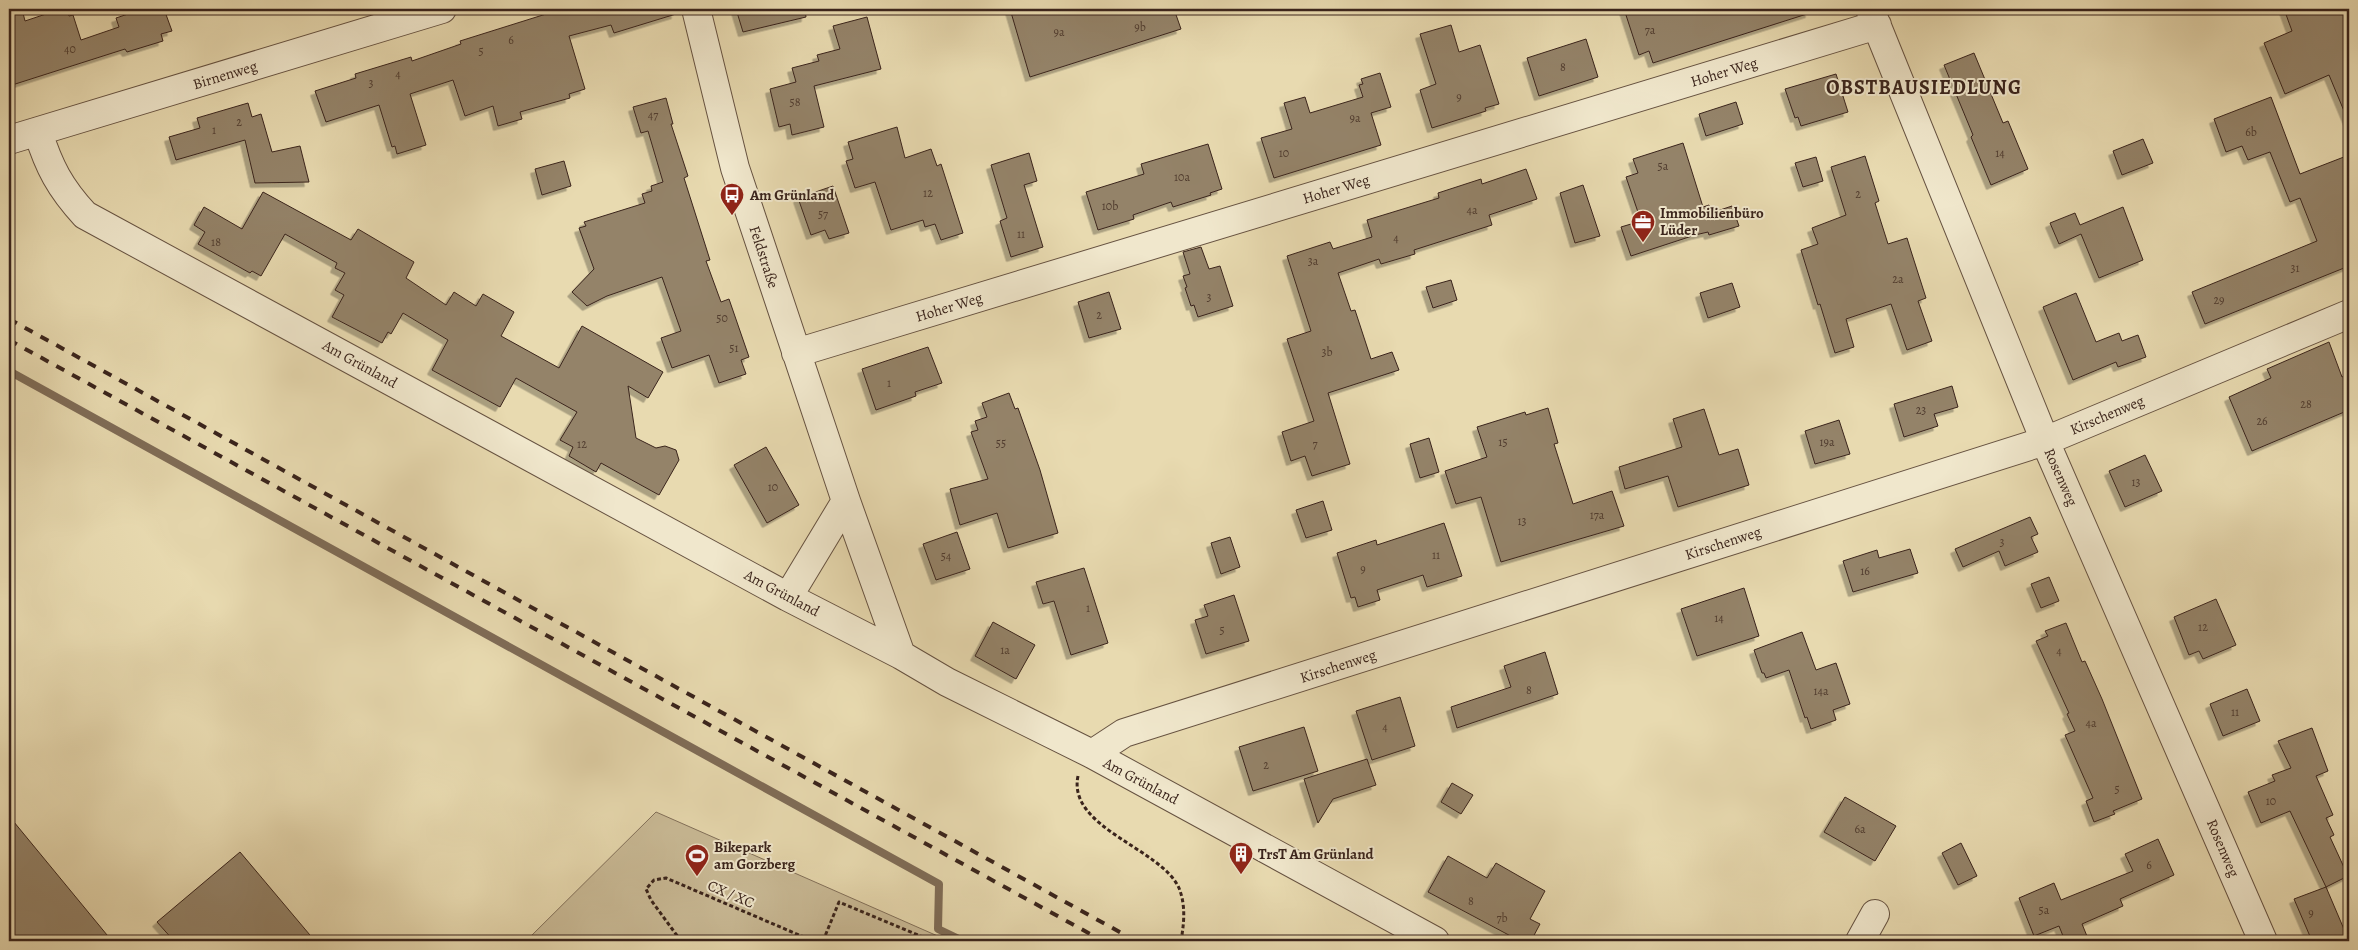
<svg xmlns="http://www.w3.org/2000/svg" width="2358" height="950" viewBox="0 0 2358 950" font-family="Alegreya,serif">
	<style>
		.green { fill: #cabb97; stroke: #82705a }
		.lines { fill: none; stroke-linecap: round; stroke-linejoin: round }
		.stream { stroke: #7f6c57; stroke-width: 8 }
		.building { fill: #948369; stroke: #3a241c; filter: url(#shadow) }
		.minor-casing { stroke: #665241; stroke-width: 30 }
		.path { stroke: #3a241c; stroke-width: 3; stroke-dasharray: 4 2.5; stroke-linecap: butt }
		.minor { stroke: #f0e7cc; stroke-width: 28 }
		.rail { stroke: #3a241c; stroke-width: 4; stroke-dasharray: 9 9; stroke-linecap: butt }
		.labels { text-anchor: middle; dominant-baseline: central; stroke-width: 4; stroke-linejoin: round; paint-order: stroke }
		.number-label { font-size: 12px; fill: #503c2f }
		.street-label { font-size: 15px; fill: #3a241c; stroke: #f0e7cc }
		.poi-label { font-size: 15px; font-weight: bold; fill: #3a241c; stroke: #f0e7cc; text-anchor: start }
		.district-label { font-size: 20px; font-weight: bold; letter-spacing: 1px; fill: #3a241c; stroke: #f0e7cc }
	</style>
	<defs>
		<filter id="shadow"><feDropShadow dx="-4.5" dy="4.5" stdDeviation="0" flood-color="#0004"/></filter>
	</defs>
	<rect width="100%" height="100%" fill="#e8dab0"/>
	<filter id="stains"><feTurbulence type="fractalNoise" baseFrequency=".004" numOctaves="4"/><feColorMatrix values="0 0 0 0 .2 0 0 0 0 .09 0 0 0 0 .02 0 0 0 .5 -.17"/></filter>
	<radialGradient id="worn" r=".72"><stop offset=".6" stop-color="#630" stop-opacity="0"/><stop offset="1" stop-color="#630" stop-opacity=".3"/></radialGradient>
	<path class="green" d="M656 812 949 941H526Z"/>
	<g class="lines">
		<path class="stream" d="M9 371 939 884 938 929 963 941"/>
	</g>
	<path class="building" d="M9 9H22L25 21 61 9 63 12 67 11 69 16 73 15 81 40 119 27 116 18 143 9H164L172 31 161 34 163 41 127 52 125 49 9 86Z
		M562 9H675L676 14 614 33 611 25 569 36 585 89 569 94 570 98 520 112 522 119 498 126 493 106 465 116 453 80 410 94 426 145 397 154 395 146 392 147 379 105 326 122 315 91 356 78 355 74 411 57 412 61 461 44 460 41Z
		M736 9H805L806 17 743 32Z
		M1010 9H1174L1181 29 1030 77Z
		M1624 9H1809L1810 13 1653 63 1649 51 1639 55Z
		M2284 9H2349V123L2329 75 2285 94 2264 43 2292 31Z
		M867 17 881 69 814 86 824 127 792 135 790 124 779 127 770 89 796 82 792 68 819 61 817 55 840 49 833 26Z
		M1451 25 1459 52 1480 45 1499 104 1485 108 1486 111 1432 128 1420 90 1436 84 1420 34Z
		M1586 39 1598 77 1539 96 1527 58Z
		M1974 53 2003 123 2008 121 2028 169 1991 185 1971 137 1973 135 1944 65Z
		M1380 73 1391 107 1371 113 1381 145 1274 178 1261 138 1292 129 1284 103 1305 97 1310 113 1363 97 1359 85 1363 84 1361 79Z
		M1836 74 1848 112 1801 126 1798 117 1795 118 1785 89Z
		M2271 97 2300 174 2349 155V266L2205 324 2192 292 2317 241 2300 198 2290 202 2270 152 2248 160 2242 146 2226 152 2214 119Z
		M666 98 673 124H671L688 176 684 178 710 260 706 261 721 302 729 299 749 357 741 360 746 374 719 383 709 355 672 368 661 338 681 331 662 277 607 296 587 306 572 292 594 269 579 228 586 226 584 222 645 203 642 194 652 191 651 186 663 182 648 131 641 133 633 107Z
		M1736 102 1743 124 1706 136 1699 114Z
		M248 103 252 117 261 114 272 152 300 146 309 182 255 183 245 140 176 160 169 137 200 128 197 118Z
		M897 127 905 158 931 149 937 166 941 164 963 233 941 240 935 224 925 227 923 220 891 230 875 182 855 188 846 161 853 159 848 142Z
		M2143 139 2153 163 2122 175 2113 151Z
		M1683 143 1703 207 1709 205 1711 213 1732 206 1739 226 1709 235 1708 232 1695 235 1631 256 1621 227 1641 221 1626 177 1638 173 1633 159Z
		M1208 144 1222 189 1210 193 1211 195 1173 207 1171 202 1133 215 1134 219 1098 230 1086 192 1144 174 1141 164Z
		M1029 153 1037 181 1024 185 1043 247 1011 257 1000 221 1007 218 991 165Z
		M1865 156 1879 201 1875 203 1888 244 1907 238 1911 251 1926 298 1918 301 1932 341 1907 350 1891 304 1846 319 1854 347 1835 353 1820 304 1818 305 1801 250 1818 244 1812 228 1846 215 1831 167Z
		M1816 157 1823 181 1803 187 1795 163Z
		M564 161 571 186 542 195 535 169Z
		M1526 169 1537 199 1489 215 1492 225 1414 250 1415 254 1381 264 1379 259 1338 273 1351 311 1355 310 1371 359 1392 352 1399 370 1328 393 1350 464 1312 476 1305 456 1291 461 1282 432 1314 421 1287 339 1311 331 1287 256 1330 242 1333 249 1372 237 1367 220 1439 198 1438 193 1481 179 1482 184Z
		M1583 185 1600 236 1575 243 1560 193Z
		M833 186 849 233 829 239 825 230 811 235 798 198Z
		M263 192 351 240 358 229 414 262 406 278 446 305 454 292 476 306 483 294 514 312 501 336 559 368 582 326 663 372 648 398 628 386 636 438 656 448 665 446 676 450 679 460 659 495 601 463 596 472 569 456 573 447 560 440 577 412 516 378 500 407 432 370 448 340 403 313 391 334 388 332 382 343 332 317 344 295 335 290 345 273 335 268 337 263 285 234 261 276 252 271 250 273 198 244 205 232 194 225 204 207 242 229Z
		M2123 207 2143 260 2099 278 2081 234 2059 244 2050 223 2075 213 2080 225Z
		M1201 247 1209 269 1220 266 1233 306 1198 317 1194 305 1191 306 1185 288 1187 287 1183 276 1190 274 1183 252Z
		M1451 280 1457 300 1433 308 1426 287Z
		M1732 283 1740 307 1708 318 1700 293Z
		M1109 292 1121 329 1089 338 1078 302Z
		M2076 293 2096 342 2119 333 2122 341 2138 335 2146 357 2118 367 2116 362 2073 380 2043 307Z
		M2329 342 2342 377 2349 374V410L2252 451 2229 397 2271 378 2267 369Z
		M928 347 942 383 915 392 916 396 876 410 862 369Z
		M1952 386 1958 407 1934 414 1938 426 1904 437 1894 404Z
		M1009 393 1015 409 1018 408 1040 470 1058 533 1008 548 997 513 960 525 950 489 988 479 971 432 978 430 975 421 987 417 982 403Z
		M1548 408 1558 443 1554 444 1573 504 1612 491 1624 526 1501 562 1481 497 1456 504 1445 471 1487 457 1477 427 1525 412 1526 415Z
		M1704 409 1719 455 1738 449 1749 485 1678 507 1668 476 1625 489 1619 467 1682 447 1673 419Z
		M1839 420 1850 454 1815 464 1805 431Z
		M1429 438 1439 472 1420 478 1410 444Z
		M766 447 799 505 767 523 734 465Z
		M2145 455 2162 491 2125 507 2109 471Z
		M1323 501 1332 530 1306 538 1296 510Z
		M2030 517 2038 534 2031 537 2038 552 2005 566 1999 551 1963 567 1955 549Z
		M1444 523 1462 576 1427 587 1423 575 1377 590 1380 600 1358 607 1355 597 1351 598 1337 553 1376 540 1377 545Z
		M957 532 970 569 936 580 923 544Z
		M1230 537 1240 567 1221 574 1211 543Z
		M1910 549 1918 573 1853 592 1843 561 1877 550 1879 558Z
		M1084 568 1108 643 1071 655 1054 601 1043 604 1036 582Z
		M2049 577 2059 601 2041 608 2031 584Z
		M1744 588 1759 636 1697 656 1681 609Z
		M1234 595 1249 641 1206 654 1195 620 1208 616 1204 605Z
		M2216 599 2236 645 2203 659 2199 651 2189 655 2174 617Z
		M993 622 1035 645 1016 679 975 656Z
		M2066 623 2082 662 2085 661 2102 699 2142 799 2113 811 2115 814 2094 822 2086 801 2093 798 2065 735 2075 731 2067 714 2069 713 2036 641 2048 636 2045 631Z
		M1802 632 1816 670 1836 663 1850 704 1833 710 1836 720 1811 729 1807 717 1805 718 1789 670 1766 678 1764 673H1762L1754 650Z
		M1545 652 1558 694 1457 728 1451 707 1511 687 1504 666Z
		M2247 689 2260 721 2223 736 2210 704Z
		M1400 697 1415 746 1372 760 1356 711Z
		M1304 727 1318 771 1253 791 1239 747Z
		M2312 728 2328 771 2316 776 2333 815 2326 818 2334 835 2330 837 2348 876 2326 887 2290 811 2261 823 2248 792 2275 781 2272 775 2291 768 2278 741Z
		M1367 759 1376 785 1333 799 1318 823 1304 779Z
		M1452 783 1473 795 1461 814 1441 802Z
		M1845 797 1896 826 1875 861 1824 832Z
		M9 816 112 941H9Z
		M2158 839 2174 875 2120 899 2123 906 2082 924 2089 941H2065L2059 926 2034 936 2019 898 2054 883 2061 900 2133 871 2125 854Z
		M1961 843 1977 876 1958 885 1942 853Z
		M240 852 315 941H174L157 922Z
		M1448 856 1487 878 1496 863 1545 891 1530 919 1540 924 1531 941H1520L1428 892Z
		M2326 887 2349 941H2312L2294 899Z"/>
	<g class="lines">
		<defs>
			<path id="minor" d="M696 9 735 168 846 501 901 655
				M1870 9 2045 441 2263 941
				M38 132C49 167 60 188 85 215L788 597 901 655 947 682 1092 754 1435 941
				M9 140 442 9
				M796 353 1877 25
				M788 597 846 501
				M1092 754 1124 733 2045 441 2349 314
				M1860 941 1875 914"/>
		</defs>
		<use href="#minor" class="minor-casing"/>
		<path class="path" d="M280 9 283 12
			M1078 776C1067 828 1161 848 1179 888 1186 906 1184 923 1181 941
			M681 941 651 900 646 889 654 880 666 878 813 941
			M823 941 839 902 932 941"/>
		<use href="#minor" class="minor"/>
		<path class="rail" d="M9 319 1136 941
			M9 340 1103 941"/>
	</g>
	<defs>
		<symbol id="bus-pin" viewBox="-11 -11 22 30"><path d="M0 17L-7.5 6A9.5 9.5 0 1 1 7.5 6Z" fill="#8f2418" stroke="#f0e7cc"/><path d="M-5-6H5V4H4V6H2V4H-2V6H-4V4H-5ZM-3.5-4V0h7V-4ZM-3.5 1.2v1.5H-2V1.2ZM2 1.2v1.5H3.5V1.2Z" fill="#fff"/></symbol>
		<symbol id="office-pin" viewBox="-11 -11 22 30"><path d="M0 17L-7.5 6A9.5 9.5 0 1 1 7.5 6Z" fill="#8f2418" stroke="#f0e7cc"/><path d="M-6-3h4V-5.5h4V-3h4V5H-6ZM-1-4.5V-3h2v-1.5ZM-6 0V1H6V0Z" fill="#fff"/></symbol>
		<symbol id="building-pin" viewBox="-11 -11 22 30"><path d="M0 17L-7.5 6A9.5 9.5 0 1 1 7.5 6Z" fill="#8f2418" stroke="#f0e7cc"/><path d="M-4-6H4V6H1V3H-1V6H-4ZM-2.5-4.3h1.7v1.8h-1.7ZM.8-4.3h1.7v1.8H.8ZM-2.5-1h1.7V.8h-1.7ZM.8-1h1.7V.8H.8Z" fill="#fff"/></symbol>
		<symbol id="stadium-pin" viewBox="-11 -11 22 30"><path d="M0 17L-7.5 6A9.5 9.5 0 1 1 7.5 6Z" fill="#8f2418" stroke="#f0e7cc"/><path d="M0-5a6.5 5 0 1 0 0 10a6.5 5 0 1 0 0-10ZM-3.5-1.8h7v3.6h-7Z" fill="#fff"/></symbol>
	</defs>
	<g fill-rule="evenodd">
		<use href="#bus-pin" x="718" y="181" width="28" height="38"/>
		<use href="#office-pin" x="1629" y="208" width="28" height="38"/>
		<use href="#building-pin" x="1227" y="840" width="28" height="38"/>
		<use href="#stadium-pin" x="683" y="842" width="28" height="38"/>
	</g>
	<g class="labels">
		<g class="number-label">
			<text x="1140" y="27">9b</text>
			<text x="1650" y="30">7a</text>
			<text x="1059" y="32">9a</text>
			<text x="511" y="40">6</text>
			<text x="70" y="49">40</text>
			<text x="481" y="51">5</text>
			<text x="1563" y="67">8</text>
			<text x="398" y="74">4</text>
			<text x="371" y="83">3</text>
			<text x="1459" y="97">9</text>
			<text x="795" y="102">58</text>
			<text x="653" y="115">47</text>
			<text x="1355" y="118">9a</text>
			<text x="239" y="122">2</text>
			<text x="214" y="130">1</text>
			<text x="2251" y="132">6b</text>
			<text x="1284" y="153">10</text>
			<text x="2000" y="153">14</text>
			<text x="1663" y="166">5a</text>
			<text x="1182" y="177">10a</text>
			<text x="928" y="193">12</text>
			<text x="1858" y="194">2</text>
			<text x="1110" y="206">10b</text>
			<text x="1472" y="210">4a</text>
			<text x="823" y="214">57</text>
			<text x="1021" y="234">11</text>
			<text x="1396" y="238">4</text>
			<text x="216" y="242">18</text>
			<text x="1313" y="261">3a</text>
			<text x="2295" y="268">31</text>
			<text x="1898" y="279">2a</text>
			<text x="1209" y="297">3</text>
			<text x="2219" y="300">29</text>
			<text x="1099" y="315">2</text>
			<text x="722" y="318">50</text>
			<text x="734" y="348">51</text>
			<text x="1327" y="352">3b</text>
			<text x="889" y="383">1</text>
			<text x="2306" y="404">28</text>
			<text x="1921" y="410">23</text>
			<text x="2262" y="421">26</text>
			<text x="1503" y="442">15</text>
			<text x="1827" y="442">19a</text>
			<text x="1001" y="443">55</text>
			<text x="582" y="444">12</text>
			<text x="1315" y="444">7</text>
			<text x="2136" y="482">13</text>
			<text x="773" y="487">10</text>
			<text x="1597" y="515">17a</text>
			<text x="1522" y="521">13</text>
			<text x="2002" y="542">3</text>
			<text x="1436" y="555">11</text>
			<text x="946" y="556">54</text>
			<text x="1363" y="569">9</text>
			<text x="1865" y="571">16</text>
			<text x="1088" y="608">1</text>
			<text x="1719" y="618">14</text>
			<text x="2203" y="627">12</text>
			<text x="1222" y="630">5</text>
			<text x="1005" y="650">1a</text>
			<text x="2059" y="651">4</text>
			<text x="1529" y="690">8</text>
			<text x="1821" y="691">14a</text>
			<text x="2235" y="712">11</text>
			<text x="2091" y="723">4a</text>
			<text x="1385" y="727">4</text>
			<text x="1266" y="765">2</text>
			<text x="2117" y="789">5</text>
			<text x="2271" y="801">10</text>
			<text x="1860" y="829">6a</text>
			<text x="2149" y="865">6</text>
			<text x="1471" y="901">8</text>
			<text x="2044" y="910">5a</text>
			<text x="2311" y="913">9</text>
			<text x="1502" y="918">7b</text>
		</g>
		<g class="street-label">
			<text transform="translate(1724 72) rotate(-17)">Hoher Weg</text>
			<text transform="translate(225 75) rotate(-17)">Birnenweg</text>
			<text transform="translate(1336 189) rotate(-17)">Hoher Weg</text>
			<text transform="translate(764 257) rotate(72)">Feldstraße</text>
			<text transform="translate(949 307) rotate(-17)">Hoher Weg</text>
			<text transform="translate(360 364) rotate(29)">Am Grünland</text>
			<text transform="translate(2107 415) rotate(-23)">Kirschenweg</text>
			<text transform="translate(2061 477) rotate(66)">Rosenweg</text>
			<text transform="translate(1723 543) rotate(-18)">Kirschenweg</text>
			<text transform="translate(782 593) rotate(28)">Am Grünland</text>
			<text transform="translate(1338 666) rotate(-18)">Kirschenweg</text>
			<text transform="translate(1141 781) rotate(28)">Am Grünland</text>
			<text transform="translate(2223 848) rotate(67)">Rosenweg</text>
			<text transform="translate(731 894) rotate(23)">CX / XC</text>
		</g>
		<g class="poi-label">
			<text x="750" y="195">Am Grünland</text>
			<text x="1660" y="213">Immobilienbüro<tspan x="1660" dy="17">Lüder</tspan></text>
			<text x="714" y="847">Bikepark<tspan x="714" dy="17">am Gorzberg</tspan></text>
			<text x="1258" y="854">TrsT Am Grünland</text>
		</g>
		<g class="district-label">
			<text x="1924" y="87">OBSTBAUSIEDLUNG</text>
		</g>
	</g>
	<rect width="2358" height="950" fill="none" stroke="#e8dab0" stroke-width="30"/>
	<rect x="10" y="10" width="2338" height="930" fill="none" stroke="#3a241c" stroke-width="2.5"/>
	<rect x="15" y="15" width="2328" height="920" fill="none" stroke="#3a241c"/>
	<rect width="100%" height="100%" filter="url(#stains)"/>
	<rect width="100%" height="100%" fill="url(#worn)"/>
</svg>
